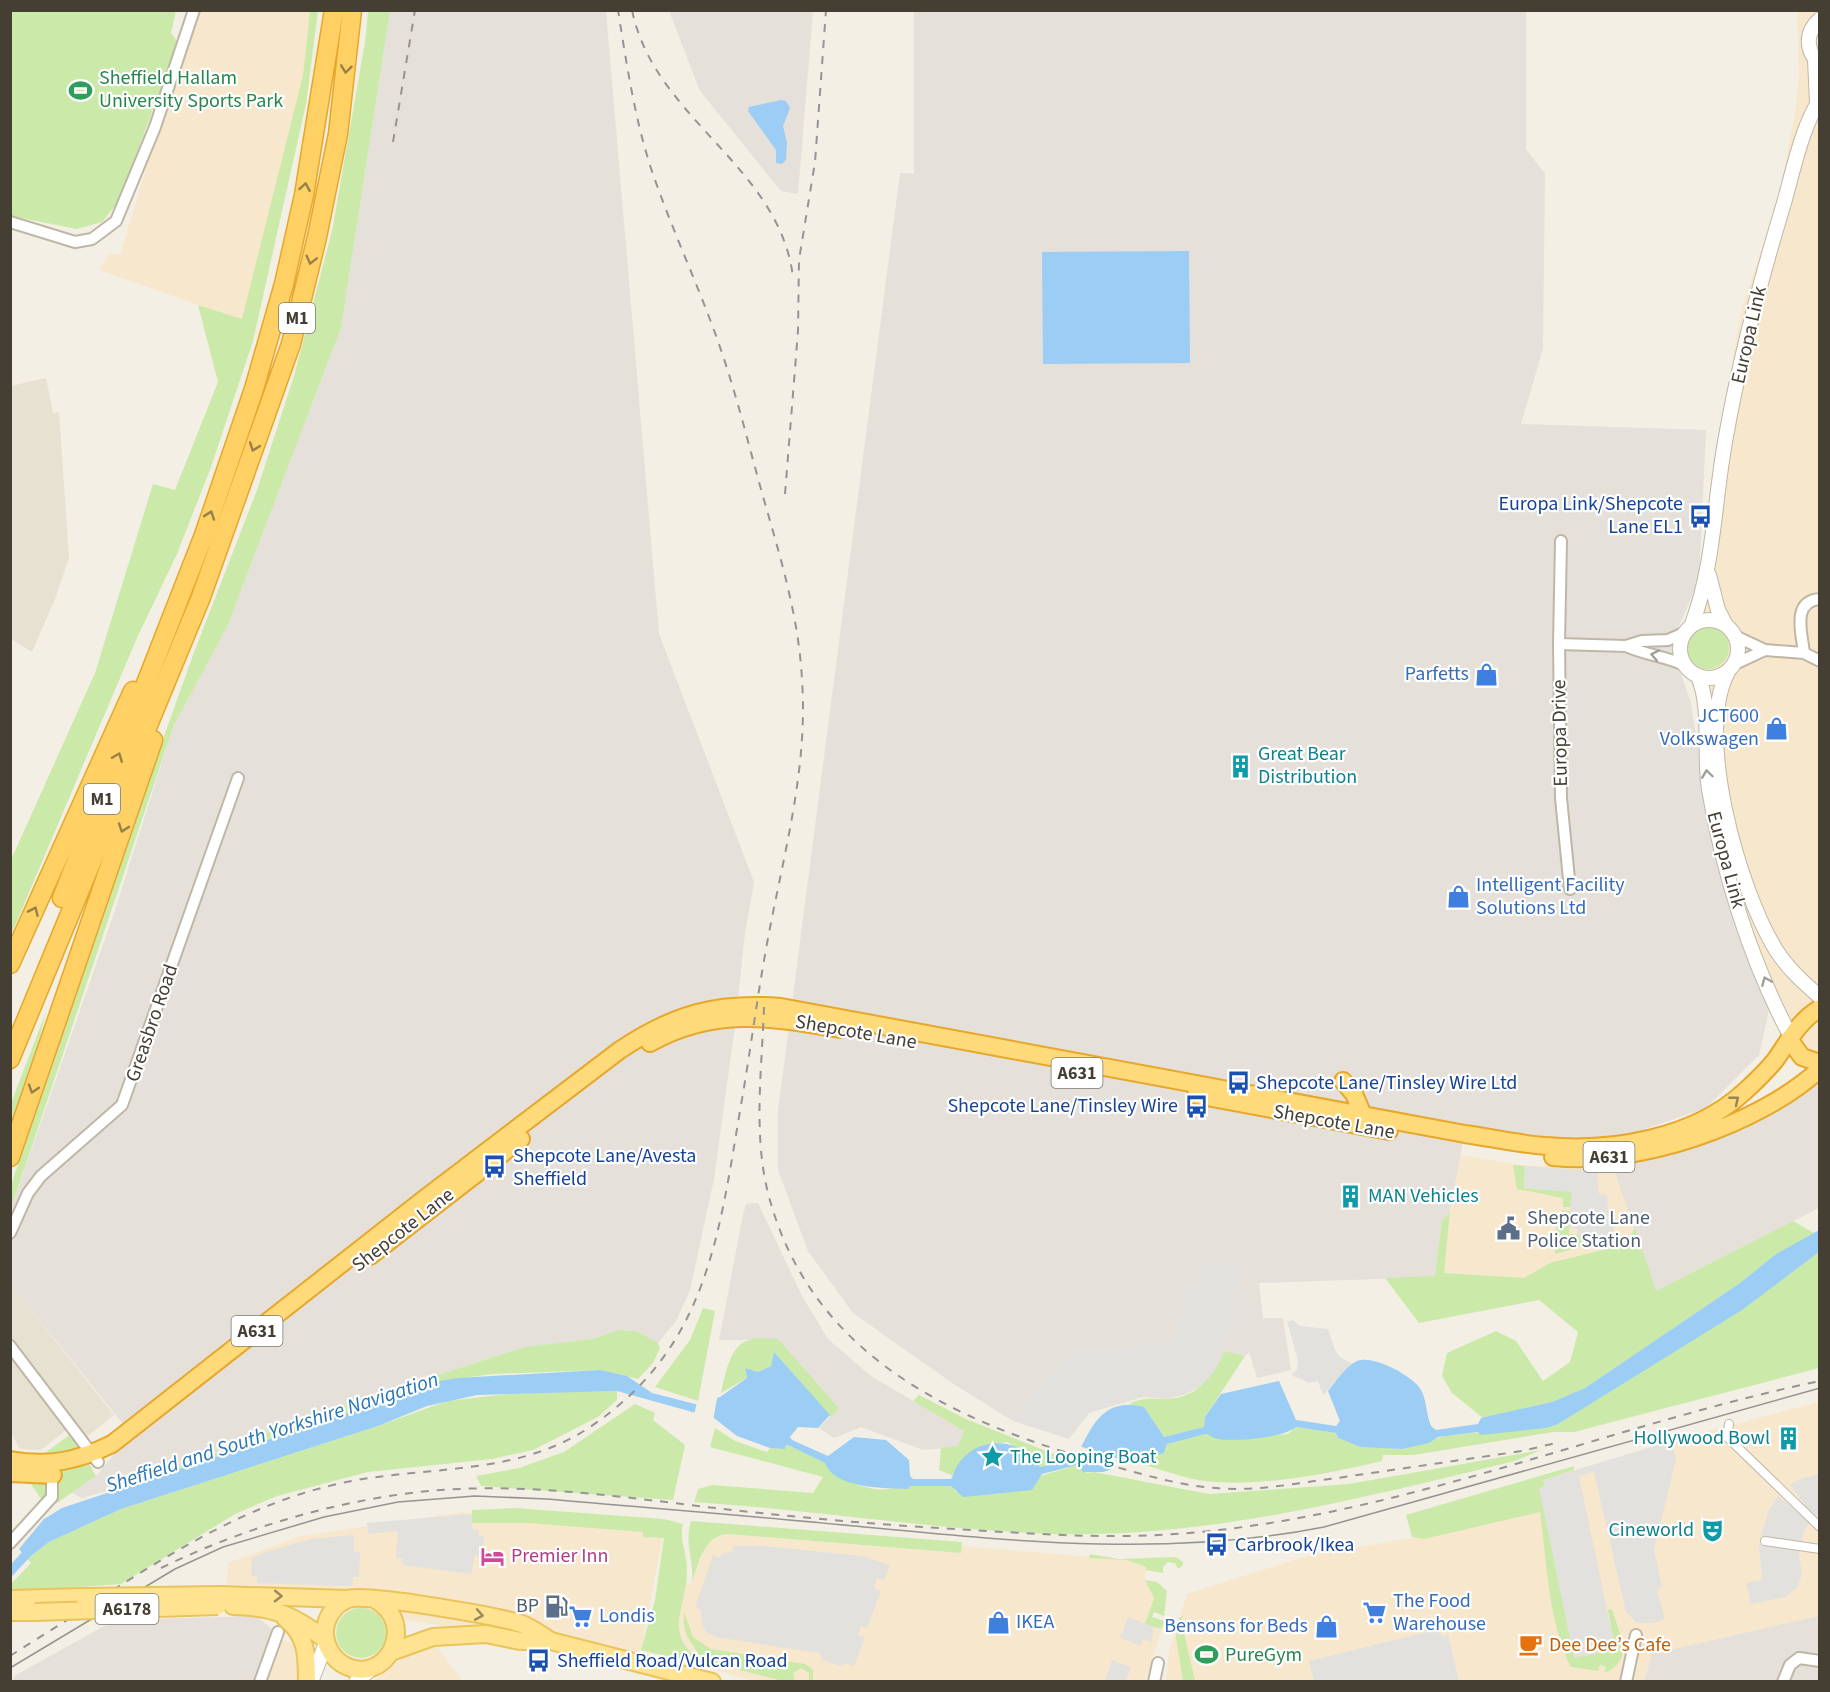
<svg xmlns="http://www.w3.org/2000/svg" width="1830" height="1692" viewBox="0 0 1830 1692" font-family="'Source Sans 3',sans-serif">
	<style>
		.residential { fill: #e7e1d1 }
		.commercial { fill: #f7e7cd }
		.industrial { fill: #e5e0d9 }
		.green { fill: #cbeaaa }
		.parking { fill: #e3e1dd }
		.water { fill: #9ccdf4 }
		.pier { fill: #f3efe4 }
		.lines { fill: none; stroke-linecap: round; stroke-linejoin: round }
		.canal { stroke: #9ccdf4; stroke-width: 9 }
		.pedestrian-casing { stroke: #bfb7a6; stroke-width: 10 }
		.minor-casing { stroke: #bfb7a6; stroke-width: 14 }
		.tertiary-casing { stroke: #bfb7a6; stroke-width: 16 }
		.primary-casing { stroke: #eac45b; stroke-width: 20 }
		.trunk-casing { stroke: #e6a72b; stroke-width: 20 }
		.motorway-casing { stroke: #e6a72b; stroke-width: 21 }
		.pedestrian { stroke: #fff; stroke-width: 8 }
		.minor { stroke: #fff; stroke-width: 10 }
		.tertiary { stroke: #fff; stroke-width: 14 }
		.primary { stroke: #ffe391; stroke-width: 16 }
		.trunk { stroke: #ffda7a; stroke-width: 16 }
		.motorway { stroke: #ffd063; stroke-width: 18 }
		.tram { stroke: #949494; stroke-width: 1.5 }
		.rail { stroke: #949494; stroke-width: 2; stroke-dasharray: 8 8; stroke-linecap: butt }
		.primary-bridge-casing { stroke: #eac45b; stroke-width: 20; stroke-linecap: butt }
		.primary-bridge { stroke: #ffe391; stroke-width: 16 }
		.oneway { stroke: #998049 }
		.oneway2 { stroke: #a29f99 }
		.oneway3 { stroke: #998553 }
		.oneway4 { stroke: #99895d }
		.labels { text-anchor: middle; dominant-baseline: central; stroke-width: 4.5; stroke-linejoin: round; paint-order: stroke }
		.shield { fill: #fff; stroke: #7d7970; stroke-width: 1.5 }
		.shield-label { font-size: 18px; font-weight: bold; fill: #453f33 }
		.leisure-label { font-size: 20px; fill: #27864d; stroke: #fff; text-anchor: start }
		.street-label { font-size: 20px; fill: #453f33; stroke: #fff }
		.transit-label { font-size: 20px; fill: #164399; stroke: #fff; text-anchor: start }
		.shop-label { font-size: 20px; fill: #366cbe; stroke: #fff; text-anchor: start }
		.culture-label { font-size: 20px; fill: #0d838f; stroke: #fff; text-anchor: start }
		.service-label { font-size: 20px; fill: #4e5e75; stroke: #fff; text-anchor: start }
		.hotel-label { font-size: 20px; fill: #b23c85; stroke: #fff; text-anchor: start }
		.food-label { font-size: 20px; fill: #c56008; stroke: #fff; text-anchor: start }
		.water-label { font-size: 21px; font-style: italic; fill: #2776b7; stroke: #fff }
	</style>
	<rect width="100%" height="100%" fill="#f3efe4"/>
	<path class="residential" d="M46 378 53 413 59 412 69 558 55 599 32 652 11 639V386Z
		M11 1285 114 1415 85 1438 74 1424 41 1450 20 1449 11 1433Z"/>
	<path class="commercial" d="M194 11H310L303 75 242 320 99 270 110 253 120 255Z
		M1797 11H1819V1067L1805 1064 1731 888 1697 694 1678 658 1676 646 1692 613 1704 565 1712 479 1742 307 1777 204 1795 114 1799 75Z
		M1460 1155 1528 1166 1612 1165 1656 1291 1435 1277 1451 1211Z
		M1819 1402V1616L1652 1654 1644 1681 1166 1682 1169 1652 1187 1594 1310 1555 1417 1537 1424 1539 1532 1483 1686 1437Z
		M464 1512 665 1526 640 1654 314 1607 227 1587 228 1563 301 1536Z
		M727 1534 961 1553 962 1546 1127 1560 1146 1567 1145 1582 1151 1587 1154 1598 1145 1624 1162 1629 1145 1681H753L696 1664 695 1657 688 1650 680 1631 679 1615 686 1583 691 1584 706 1546 718 1537Z
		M279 1639 296 1645 294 1651 300 1675 298 1681 265 1682Z
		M437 1647 463 1681H374L405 1656Z"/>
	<path class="industrial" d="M390 11H606L659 634 754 882 745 933 735 1026 714 1179 690 1290 676 1321 658 1343 637 1331 619 1330 592 1339 524 1347 297 1421 145 1480 82 1498 72 1493 96 1476 131 1434 11 1285V1208L113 916 174 725 227 627 341 328Z
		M669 11H813L798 194 781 191 700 91Z
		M914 11H1526V149L1545 174 1543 348 1521 424 1706 430 1699 580 1671 644 1691 703 1714 854 1769 1010 1759 1055 1706 1108 1634 1133 1567 1140 1466 1125 1450 1211 1442 1221 1435 1277 1259 1283 1263 1318H1283L1291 1370 1257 1378 1249 1352 1245 1356 1225 1351 1214 1375 1203 1385 1186 1394 1168 1399 1143 1397 1089 1413 1069 1439 1013 1421 952 1383 853 1313 808 1251 778 1170V1111L900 173 914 174Z
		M1819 1077V1208L1656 1291 1612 1165 1670 1154 1709 1142 1766 1115Z
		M758 1203 802 1296 828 1339 871 1376 964 1431 958 1447 923 1450 861 1427 834 1438 819 1428 839 1408 778 1340H719L743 1215 746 1204Z
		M256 1616 280 1636 265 1681 11 1682 16 1675 115 1620Z
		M1819 1616V1681L1644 1682 1652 1654Z"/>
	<path class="green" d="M10 11H176L171 33 178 42 119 201 102 222 77 229 11 216Z
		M310 11H318L306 104 253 341 211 467 177 554 137 638 11 935V860L95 673 153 484 175 490 218 382 198 305 242 319 303 75Z
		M368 11H390L341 328 227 627 174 725 11 1208V1186L76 982 193 655 257 490 294 376 332 231 365 42Z
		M1687 648a21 21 0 1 1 42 0a21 21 0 1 1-42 0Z
		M46 1012 31 1073 11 1130V1103Z
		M1513 1165 1525 1166 1524 1188 1572 1191 1571 1207H1563V1198L1517 1189Z
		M1562 1210 1571 1211 1569 1234 1612 1238 1555 1254V1233Z
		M1450 1211 1444 1273 1524 1278 1550 1263 1619 1246 1626 1242 1635 1228 1656 1291 1793 1221 1814 1233 1776 1254 1740 1283 1585 1388 1552 1402 1483 1418 1452 1393 1442 1376 1447 1353 1496 1331 1516 1341 1543 1381 1570 1362 1578 1332 1539 1300 1419 1323 1385 1278 1435 1276 1442 1221Z
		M1819 1252V1368L1574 1432H1553L1414 1455H1383L1382 1461C1326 1474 1255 1489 1198 1480 1175 1476 1154 1466 1131 1462L1164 1453 1167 1444 1206 1434 1230 1439 1288 1434 1296 1427 1336 1433 1338 1438 1361 1446 1402 1449 1445 1436 1558 1424 1743 1306Z
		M703 1308 715 1311 698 1401 655 1387 690 1340Z
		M619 1330 637 1331 658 1343 660 1348 653 1363 638 1379 600 1370 493 1374 433 1382 396 1397 145 1480 297 1421 524 1347 592 1339Z
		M778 1339 839 1408 831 1417 774 1352 771 1366 758 1372 745 1368 747 1378 721 1393C725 1377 729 1345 749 1340 757 1337 769 1339 778 1339Z
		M1225 1351 1245 1356 1205 1417 1204 1427 1164 1437 1144 1408 1129 1404C1143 1397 1150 1399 1165 1399 1197 1399 1213 1376 1225 1351Z
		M617 1391V1400L598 1417 533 1450 492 1459 368 1472 277 1496 235 1514 121 1584 11 1592 12 1583 31 1563 27 1559 49 1542 121 1509 378 1426 447 1401 517 1393Z
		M919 1395 966 1419 1069 1460 1040 1467 1008 1442C975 1446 972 1450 954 1476L939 1470 941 1448 958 1446 964 1431 913 1401Z
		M635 1404 655 1413 653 1420 685 1445 673 1500 481 1486 476 1476 519 1468 564 1452Z
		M715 1428 735 1441 767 1452 770 1448 784 1449 785 1446 788 1445 826 1463C830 1477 861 1487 875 1489 886 1491 897 1487 908 1486 922 1484 937 1486 952 1486L956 1492 1040 1476 1077 1465 1087 1473 1094 1472 1209 1494 1349 1484 1541 1450 1515 1461C1365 1497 1211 1538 1056 1534 934 1530 815 1510 694 1502L698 1489 712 1485 813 1493 823 1477 710 1447Z
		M72 1433 96 1476 57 1503 41 1499 29 1481 41 1456Z
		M1574 1466V1470L1544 1480 1574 1657 1608 1651 1607 1645 1614 1643 1608 1610 1612 1609C1619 1634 1636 1660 1604 1673L1606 1667 1600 1665 1598 1671 1571 1667C1548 1621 1547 1562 1540 1512L1424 1539 1412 1537 1406 1515Z
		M515 1508 664 1519 683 1524C679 1540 687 1553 687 1570 688 1603 664 1628 695 1657L696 1664 641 1650 655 1600 664 1538 643 1537V1532L528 1523H472V1510Z
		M691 1521 962 1542 961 1553 727 1534C703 1537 699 1563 692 1582 694 1558 684 1545 691 1521Z
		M1090 1554 1118 1559 1176 1557 1183 1562V1565L1178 1569 1175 1563 1168 1562 1163 1567V1573L1146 1570V1567L1127 1560 1089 1558Z
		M1145 1580 1157 1582 1167 1591 1164 1616 1154 1612 1152 1617 1164 1621 1162 1629 1145 1624 1154 1598Z
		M336 1633a25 25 0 1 1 50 0a25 25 0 1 1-50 0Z
		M684 1612 693 1637 711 1649 805 1664 813 1670V1680L809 1681V1673L801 1668 793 1673 795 1681 787 1682 716 1664H701C699 1644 681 1642 684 1612Z
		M1183 1616 1181 1620 1195 1681H1183L1176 1637 1179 1618Z"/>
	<path class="parking" d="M1525 1166 1597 1171 1599 1194 1607 1195 1608 1210H1613L1612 1217H1615L1612 1238 1577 1235V1229L1569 1228 1572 1192 1524 1188Z
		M1201 1261 1242 1265 1221 1354 1212 1374 1200 1385 1180 1395 1145 1393 1090 1412 1068 1438 1014 1419 1052 1371 1080 1352 1131 1349 1138 1345 1142 1340 1175 1343 1185 1285 1195 1288Z
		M1293 1320 1300 1326 1328 1329 1335 1350 1340 1357 1353 1364 1323 1395 1318 1381 1309 1383 1291 1375 1297 1370 1298 1361 1287 1321Z
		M1671 1441 1676 1459 1654 1550 1662 1587 1657 1590 1665 1619 1654 1623H1637L1626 1612 1594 1472 1579 1476 1614 1643 1608 1645 1609 1651 1574 1658 1539 1488 1545 1486 1543 1480Z
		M1819 1474V1513L1806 1527 1802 1537 1799 1555 1802 1574 1797 1588 1785 1597 1751 1604 1746 1583 1762 1580 1759 1546V1543L1765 1544 1766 1539 1760 1538 1769 1510 1778 1496 1798 1512 1805 1505 1790 1485 1799 1479Z
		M472 1514V1529L479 1531 478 1535 484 1537 482 1557 475 1555 471 1574 402 1565 403 1559 396 1558 398 1531 368 1534 367 1523Z
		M354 1535V1552H360L359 1577H353L352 1586 257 1583V1577L251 1576 252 1558 263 1553 310 1539Z
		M734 1546H764L862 1556 890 1565 884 1580 877 1578 874 1588 881 1591 867 1628 861 1626 858 1635 865 1638 854 1666 846 1663 840 1666 823 1660 819 1653 715 1637 706 1632 702 1626 701 1610 695 1607 713 1555 719 1558 723 1553 732 1552Z
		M1128 1617 1154 1627 1151 1642 1143 1639 1141 1646 1120 1638Z
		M1439 1629 1442 1637 1448 1635 1459 1681H1308L1314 1680 1309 1661Z
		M1112 1660 1131 1667 1126 1681H1105Z"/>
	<path class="water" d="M781 100 786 101 790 108 783 126 787 143 786 160 782 164 776 163V150L748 111 749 107Z
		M1189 251 1190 363 1043 364 1042 252Z
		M1819 1230V1252L1742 1310 1558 1424 1546 1428 1481 1435 1478 1432 1438 1437 1429 1443 1402 1449 1361 1447 1338 1438 1336 1433 1296 1427C1286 1437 1235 1442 1219 1439 1214 1439 1210 1435 1206 1434L1167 1444 1164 1453 1103 1472H1083L1077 1465 1042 1474 1032 1490 963 1497 951 1486H910L908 1489C886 1488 834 1489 825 1463L788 1445 785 1446V1449L770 1448 737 1436 714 1418 617 1391 477 1395 427 1406 378 1426 121 1509 49 1542 27 1559 19 1549 44 1519 62 1508 396 1397 433 1382 458 1378 600 1370 627 1376 652 1393 699 1405 720 1397 747 1378 745 1368 758 1372 771 1366 774 1352 830 1415 818 1428 798 1427 790 1437 792 1440 828 1456 854 1437 886 1440 909 1460 910 1476 913 1479H951C954 1475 954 1470 957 1466 976 1434 1022 1437 1040 1467L1075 1459C1092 1427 1101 1397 1144 1407L1164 1437 1204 1427 1205 1417 1221 1394 1279 1381 1296 1420 1336 1426 1340 1421 1328 1391C1336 1382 1346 1366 1357 1361 1372 1354 1414 1376 1421 1390 1427 1401 1426 1414 1431 1426L1436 1430 1478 1424 1481 1418 1552 1402 1585 1388 1740 1283 1776 1254Z"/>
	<path class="pier" d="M718 1393 713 1421 694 1415 697 1402Z
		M1079 1446 1135 1464 1115 1471 1072 1456Z"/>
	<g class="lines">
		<path class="canal" d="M10 1572 31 1549"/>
		<defs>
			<path id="pedestrian" d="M1729 1424 1727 1437 1820 1527
				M1765 1541 1820 1549"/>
			<path id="minor" d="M10 222 75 242 92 239 116 221 155 127 194 10
				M1735 636 1765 650 1804 653 1820 661
				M1559 644 1561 541
				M1626 646C1645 655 1665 656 1684 665
				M1804 653C1802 634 1791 601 1820 599
				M1735 664 1765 650
				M1570 889 1561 798 1559 644 1626 646 1642 641 1668 640 1684 633
				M10 1233 28 1193 41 1176 122 1105 238 778
				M10 1346 98 1462
				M10 1543 52 1497V1470
				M260 1682 278 1632
				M1154 1682 1158 1663
				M1626 1682 1636 1635
				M1783 1682 1790 1665 1799 1658 1820 1661"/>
			<path id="tertiary" d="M1820 19C1805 32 1805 51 1820 64
				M1815 59 1817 103
				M1709 575 1718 610 1726 625
				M1680 649a29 29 0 1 1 58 0a29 29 0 1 1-58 0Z
				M1692 624C1714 566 1714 503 1725 442 1739 361 1760 282 1784 203 1792 175 1803 123 1820 100
				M1728 672C1694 735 1740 892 1776 950 1788 969 1804 983 1820 997
				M1698 676C1712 709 1703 753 1709 789 1722 870 1751 962 1790 1035
				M311 1682 326 1643
				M356 1682 373 1667"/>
			<path id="primary" d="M219 1595 348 1599
				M10 1599 84 1597
				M376 1600C419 1625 385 1687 344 1665 333 1659 326 1647 325 1635 324 1620 333 1605 348 1599 366 1593 495 1616 519 1623 530 1626 541 1635 551 1641
				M233 1606C274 1607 293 1615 325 1639
				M10 1612H35
				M285 1618C307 1635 307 1656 307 1682
				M391 1652 433 1637 486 1634 520 1641H551L712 1682"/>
			<path id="trunk" d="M1789 1039 1802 1057 1820 1063
				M650 1043C714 1007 771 1017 840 1029
				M1343 1081 1354 1094 1363 1115
				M1196 1095 1389 1131
				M1553 1157C1638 1166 1757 1126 1820 1069
				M370 1256 521 1139
				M10 1460C49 1467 77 1461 112 1444L424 1199 620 1050C674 1014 716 1002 781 1007L1465 1134C1492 1138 1519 1144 1546 1146 1612 1152 1694 1138 1744 1092 1755 1082 1767 1071 1776 1059 1790 1039 1799 1021 1820 1008
				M10 1473 53 1475"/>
			<path id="motorway" d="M62 898 204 535 254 389 284 284 304 195 334 10
				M10 964 133 691
				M10 1059 201 597 291 344 317 237 338 134 352 10
				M10 1157 153 740"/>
		</defs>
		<use href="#pedestrian" class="pedestrian-casing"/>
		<use href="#minor" class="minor-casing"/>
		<use href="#tertiary" class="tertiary-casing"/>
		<use href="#primary" class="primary-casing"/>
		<use href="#trunk" class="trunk-casing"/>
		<use href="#motorway" class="motorway-casing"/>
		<use href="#pedestrian" class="pedestrian"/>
		<use href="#minor" class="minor"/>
		<use href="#tertiary" class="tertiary"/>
		<use href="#primary" class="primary"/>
		<use href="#trunk" class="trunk"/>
		<use href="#motorway" class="motorway"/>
		<path class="tram" d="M10 1668 175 1569 223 1547 324 1517 398 1502 475 1496 547 1499C649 1508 752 1516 854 1526 1011 1541 1168 1558 1324 1527L1820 1388"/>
		<path class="rail" d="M632 10C654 119 779 165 793 277
			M393 142 415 10
			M785 494 798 331 799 260 815 162 826 10
			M764 1007C762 1068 753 1133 768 1193 809 1353 950 1420 1095 1461 1142 1474 1187 1489 1236 1489 1270 1489 1304 1482 1337 1478 1399 1469 1461 1460 1522 1451L1560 1442
			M161 1568C243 1528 337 1500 429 1491 536 1481 645 1501 751 1512 824 1520 898 1526 971 1530 1039 1534 1107 1539 1175 1534 1396 1519 1604 1426 1820 1381
			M86 1607C165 1557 241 1507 333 1485 419 1464 513 1479 590 1427 708 1348 719 1234 741 1105 751 1048 758 990 769 933 785 849 808 766 802 680 799 619 781 559 764 500 751 454 740 408 725 362 705 300 677 242 655 180 636 127 627 67 618 10
			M10 1656 94 1603"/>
		<defs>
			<path id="primary-bridge" d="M84 1597 219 1595
				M35 1612 218 1606"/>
		</defs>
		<use href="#primary-bridge" class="primary-bridge-casing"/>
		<use href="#primary-bridge" class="primary-bridge"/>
	</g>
	<defs><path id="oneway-chevron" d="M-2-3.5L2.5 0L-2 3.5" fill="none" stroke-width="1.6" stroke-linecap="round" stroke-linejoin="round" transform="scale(1.5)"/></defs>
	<g class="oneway">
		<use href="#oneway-chevron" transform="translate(346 69) rotate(97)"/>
		<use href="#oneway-chevron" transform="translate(305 187) rotate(-80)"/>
		<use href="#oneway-chevron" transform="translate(311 260) rotate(104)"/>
		<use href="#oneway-chevron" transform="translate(254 447) rotate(110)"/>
		<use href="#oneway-chevron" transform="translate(210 515) rotate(-71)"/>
		<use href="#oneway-chevron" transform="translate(118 757) rotate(-68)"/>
		<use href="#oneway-chevron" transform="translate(123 828) rotate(109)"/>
		<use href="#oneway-chevron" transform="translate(34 911) rotate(-66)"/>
		<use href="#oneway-chevron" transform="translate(33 1089) rotate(108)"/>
	</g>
	<g class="oneway2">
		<use href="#oneway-chevron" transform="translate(1655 655) rotate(-169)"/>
		<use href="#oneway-chevron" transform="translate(1707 774) rotate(-98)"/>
		<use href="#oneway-chevron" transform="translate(1766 981) rotate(-113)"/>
	</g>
	<use class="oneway3" href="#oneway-chevron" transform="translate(1735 1100) rotate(-39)"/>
	<g class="oneway4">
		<use href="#oneway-chevron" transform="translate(278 1596) rotate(1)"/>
		<use href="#oneway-chevron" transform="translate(479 1615) rotate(10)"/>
	</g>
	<defs>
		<symbol id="stadium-bare" viewBox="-9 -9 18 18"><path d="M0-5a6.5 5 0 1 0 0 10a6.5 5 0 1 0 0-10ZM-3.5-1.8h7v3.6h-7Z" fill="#2e9e5b" stroke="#fff" stroke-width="2.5" paint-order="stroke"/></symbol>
		<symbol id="bus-bare" viewBox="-9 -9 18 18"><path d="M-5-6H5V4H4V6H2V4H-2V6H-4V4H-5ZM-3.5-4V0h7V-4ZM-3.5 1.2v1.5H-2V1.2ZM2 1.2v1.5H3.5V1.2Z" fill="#1a4fb4" stroke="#fff" stroke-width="2.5" paint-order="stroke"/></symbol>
		<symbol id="shop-bare" viewBox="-9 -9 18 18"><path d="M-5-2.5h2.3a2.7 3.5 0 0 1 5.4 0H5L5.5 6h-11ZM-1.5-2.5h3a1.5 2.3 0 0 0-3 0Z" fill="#3f7fe0" stroke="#fff" stroke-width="2.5" paint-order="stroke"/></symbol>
		<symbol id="building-bare" viewBox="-9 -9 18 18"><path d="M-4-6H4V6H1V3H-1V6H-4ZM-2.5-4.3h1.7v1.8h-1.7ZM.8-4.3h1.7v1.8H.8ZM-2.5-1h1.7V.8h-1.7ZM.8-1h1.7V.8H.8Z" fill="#0f9aa8" stroke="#fff" stroke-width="2.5" paint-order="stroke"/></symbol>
		<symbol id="civic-bare" viewBox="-9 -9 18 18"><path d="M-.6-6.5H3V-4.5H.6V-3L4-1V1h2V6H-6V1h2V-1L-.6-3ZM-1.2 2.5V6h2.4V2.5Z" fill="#5c6f8a" stroke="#fff" stroke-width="2.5" paint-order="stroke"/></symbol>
		<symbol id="sight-bare" viewBox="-9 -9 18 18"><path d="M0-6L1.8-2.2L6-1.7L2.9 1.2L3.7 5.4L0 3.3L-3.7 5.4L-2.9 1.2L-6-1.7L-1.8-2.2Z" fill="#0f9aa8" stroke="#fff" stroke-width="2.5" paint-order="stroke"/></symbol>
		<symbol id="theatre-bare" viewBox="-9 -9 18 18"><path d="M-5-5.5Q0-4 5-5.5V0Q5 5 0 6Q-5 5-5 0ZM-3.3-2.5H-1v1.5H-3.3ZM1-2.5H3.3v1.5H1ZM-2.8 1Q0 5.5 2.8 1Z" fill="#0f9aa8" stroke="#fff" stroke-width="2.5" paint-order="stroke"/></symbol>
		<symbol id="hotel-bare" viewBox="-9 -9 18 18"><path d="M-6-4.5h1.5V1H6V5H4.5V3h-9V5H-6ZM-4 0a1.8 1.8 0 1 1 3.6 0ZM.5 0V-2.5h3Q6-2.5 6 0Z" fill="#d1479c" stroke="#fff" stroke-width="2.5" paint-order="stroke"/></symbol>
		<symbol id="fuel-bare" viewBox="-9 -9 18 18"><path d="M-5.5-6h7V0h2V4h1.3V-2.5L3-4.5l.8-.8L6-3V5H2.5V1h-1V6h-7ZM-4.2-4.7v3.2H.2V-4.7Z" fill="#5c6f8a" stroke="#fff" stroke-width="2.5" paint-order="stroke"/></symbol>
		<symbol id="supermarket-bare" viewBox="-9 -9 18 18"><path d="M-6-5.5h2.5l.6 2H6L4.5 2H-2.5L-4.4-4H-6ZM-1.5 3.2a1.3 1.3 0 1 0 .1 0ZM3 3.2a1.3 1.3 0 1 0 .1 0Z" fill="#3f7fe0" stroke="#fff" stroke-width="2.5" paint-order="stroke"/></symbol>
		<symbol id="cafe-bare" viewBox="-9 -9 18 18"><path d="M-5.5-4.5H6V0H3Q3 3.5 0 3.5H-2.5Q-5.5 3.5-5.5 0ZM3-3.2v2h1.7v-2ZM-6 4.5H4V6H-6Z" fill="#e8710a" stroke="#fff" stroke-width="2.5" paint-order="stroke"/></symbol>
	</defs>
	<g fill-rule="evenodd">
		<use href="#stadium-bare" x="64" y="74" width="33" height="33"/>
		<use href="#bus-bare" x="1684" y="500" width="33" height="33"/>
		<use href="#shop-bare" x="1470" y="658" width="33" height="33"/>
		<use href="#shop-bare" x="1760" y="712" width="33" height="33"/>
		<use href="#building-bare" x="1224" y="750" width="33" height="33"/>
		<use href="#shop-bare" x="1442" y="880" width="33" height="33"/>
		<use href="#bus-bare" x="1222" y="1066" width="33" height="33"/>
		<use href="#bus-bare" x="1180" y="1090" width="33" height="33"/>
		<use href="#bus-bare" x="478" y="1150" width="33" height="33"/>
		<use href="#building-bare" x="1334" y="1180" width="33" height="33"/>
		<use href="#civic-bare" x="1492" y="1212" width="33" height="33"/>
		<use href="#building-bare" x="1772" y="1422" width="33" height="33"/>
		<use href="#sight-bare" x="976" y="1440" width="33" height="33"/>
		<use href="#theatre-bare" x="1696" y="1514" width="33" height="33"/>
		<use href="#bus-bare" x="1200" y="1528" width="33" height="33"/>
		<use href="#hotel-bare" x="476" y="1540" width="33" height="33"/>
		<use href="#fuel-bare" x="540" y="1590" width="33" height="33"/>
		<use href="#supermarket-bare" x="1358" y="1596" width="33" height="33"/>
		<use href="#supermarket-bare" x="564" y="1600" width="33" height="33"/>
		<use href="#shop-bare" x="982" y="1606" width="33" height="33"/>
		<use href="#shop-bare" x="1310" y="1610" width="33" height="33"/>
		<use href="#cafe-bare" x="1514" y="1628" width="33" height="33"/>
		<use href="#stadium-bare" x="1190" y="1638" width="33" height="33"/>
		<use href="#bus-bare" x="522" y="1644" width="33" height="33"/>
	</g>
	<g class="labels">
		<g class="shield">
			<rect x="279" y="303" width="36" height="30" rx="4.5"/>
			<rect x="84" y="784" width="36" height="30" rx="4.5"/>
			<rect x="1051.5" y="1058" width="51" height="30" rx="4.5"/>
			<rect x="1583.5" y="1142" width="51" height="30" rx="4.5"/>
			<rect x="231.5" y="1316" width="51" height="30" rx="4.5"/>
			<rect x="95.5" y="1594" width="63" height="30" rx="4.5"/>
		</g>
		<g class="shield-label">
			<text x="297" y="318">M1</text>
			<text x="102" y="799">M1</text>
			<text x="1077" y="1073">A631</text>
			<text x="1609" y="1157">A631</text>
			<text x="257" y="1331">A631</text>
			<text x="127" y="1609">A6178</text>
		</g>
		<g class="leisure-label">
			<text x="99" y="78">Sheffield Hallam<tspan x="99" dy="23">University Sports Park</tspan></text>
			<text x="1225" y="1655">PureGym</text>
		</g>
		<g class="street-label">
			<text transform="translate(1749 335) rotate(-77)">Europa Link</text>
			<text transform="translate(1560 733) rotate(-91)">Europa Drive</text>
			<text transform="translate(1726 860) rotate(75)">Europa Link</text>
			<text transform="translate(152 1023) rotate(-71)">Greasbro Road</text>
			<text transform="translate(856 1032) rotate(10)">Shepcote Lane</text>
			<text transform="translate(1334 1122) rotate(10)">Shepcote Lane</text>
			<text transform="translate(403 1230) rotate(-38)">Shepcote Lane</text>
		</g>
		<g class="transit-label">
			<text x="1683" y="504" text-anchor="end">Europa Link/Shepcote<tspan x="1683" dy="23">Lane EL1</tspan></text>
			<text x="1256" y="1083">Shepcote Lane/Tinsley Wire Ltd</text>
			<text x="1178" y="1106" text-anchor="end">Shepcote Lane/Tinsley Wire</text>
			<text x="513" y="1156">Shepcote Lane/Avesta<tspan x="513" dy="23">Sheffield</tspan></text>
			<text x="1235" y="1545">Carbrook/Ikea</text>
			<text x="557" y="1661">Sheffield Road/Vulcan Road</text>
		</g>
		<g class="shop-label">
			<text x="1469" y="674" text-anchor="end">Parfetts</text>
			<text x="1759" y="716" text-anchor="end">JCT600<tspan x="1759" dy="23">Volkswagen</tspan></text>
			<text x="1476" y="885">Intelligent Facility<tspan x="1476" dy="23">Solutions Ltd</tspan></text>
			<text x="1393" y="1601">The Food<tspan x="1393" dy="23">Warehouse</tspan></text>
			<text x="599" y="1616">Londis</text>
			<text x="1016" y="1622">IKEA</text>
			<text x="1308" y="1626" text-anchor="end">Bensons for Beds</text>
		</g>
		<g class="culture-label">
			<text x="1258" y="754">Great Bear<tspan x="1258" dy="23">Distribution</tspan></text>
			<text x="1368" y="1196">MAN Vehicles</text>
			<text x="1770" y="1438" text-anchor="end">Hollywood Bowl</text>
			<text x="1010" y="1457">The Looping Boat</text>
			<text x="1694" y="1530" text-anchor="end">Cineworld</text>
		</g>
		<g class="service-label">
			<text x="1527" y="1218">Shepcote Lane<tspan x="1527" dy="23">Police Station</tspan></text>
			<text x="539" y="1606" text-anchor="end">BP</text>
		</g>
		<g class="hotel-label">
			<text x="511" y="1556">Premier Inn</text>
		</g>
		<g class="food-label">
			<text x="1549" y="1645">Dee Dee’s Cafe</text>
		</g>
		<g class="water-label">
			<text transform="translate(272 1432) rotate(-18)">Sheffield and South Yorkshire Navigation</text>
		</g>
	</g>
	<rect width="1830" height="1692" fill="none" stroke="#453f33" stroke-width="24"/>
</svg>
